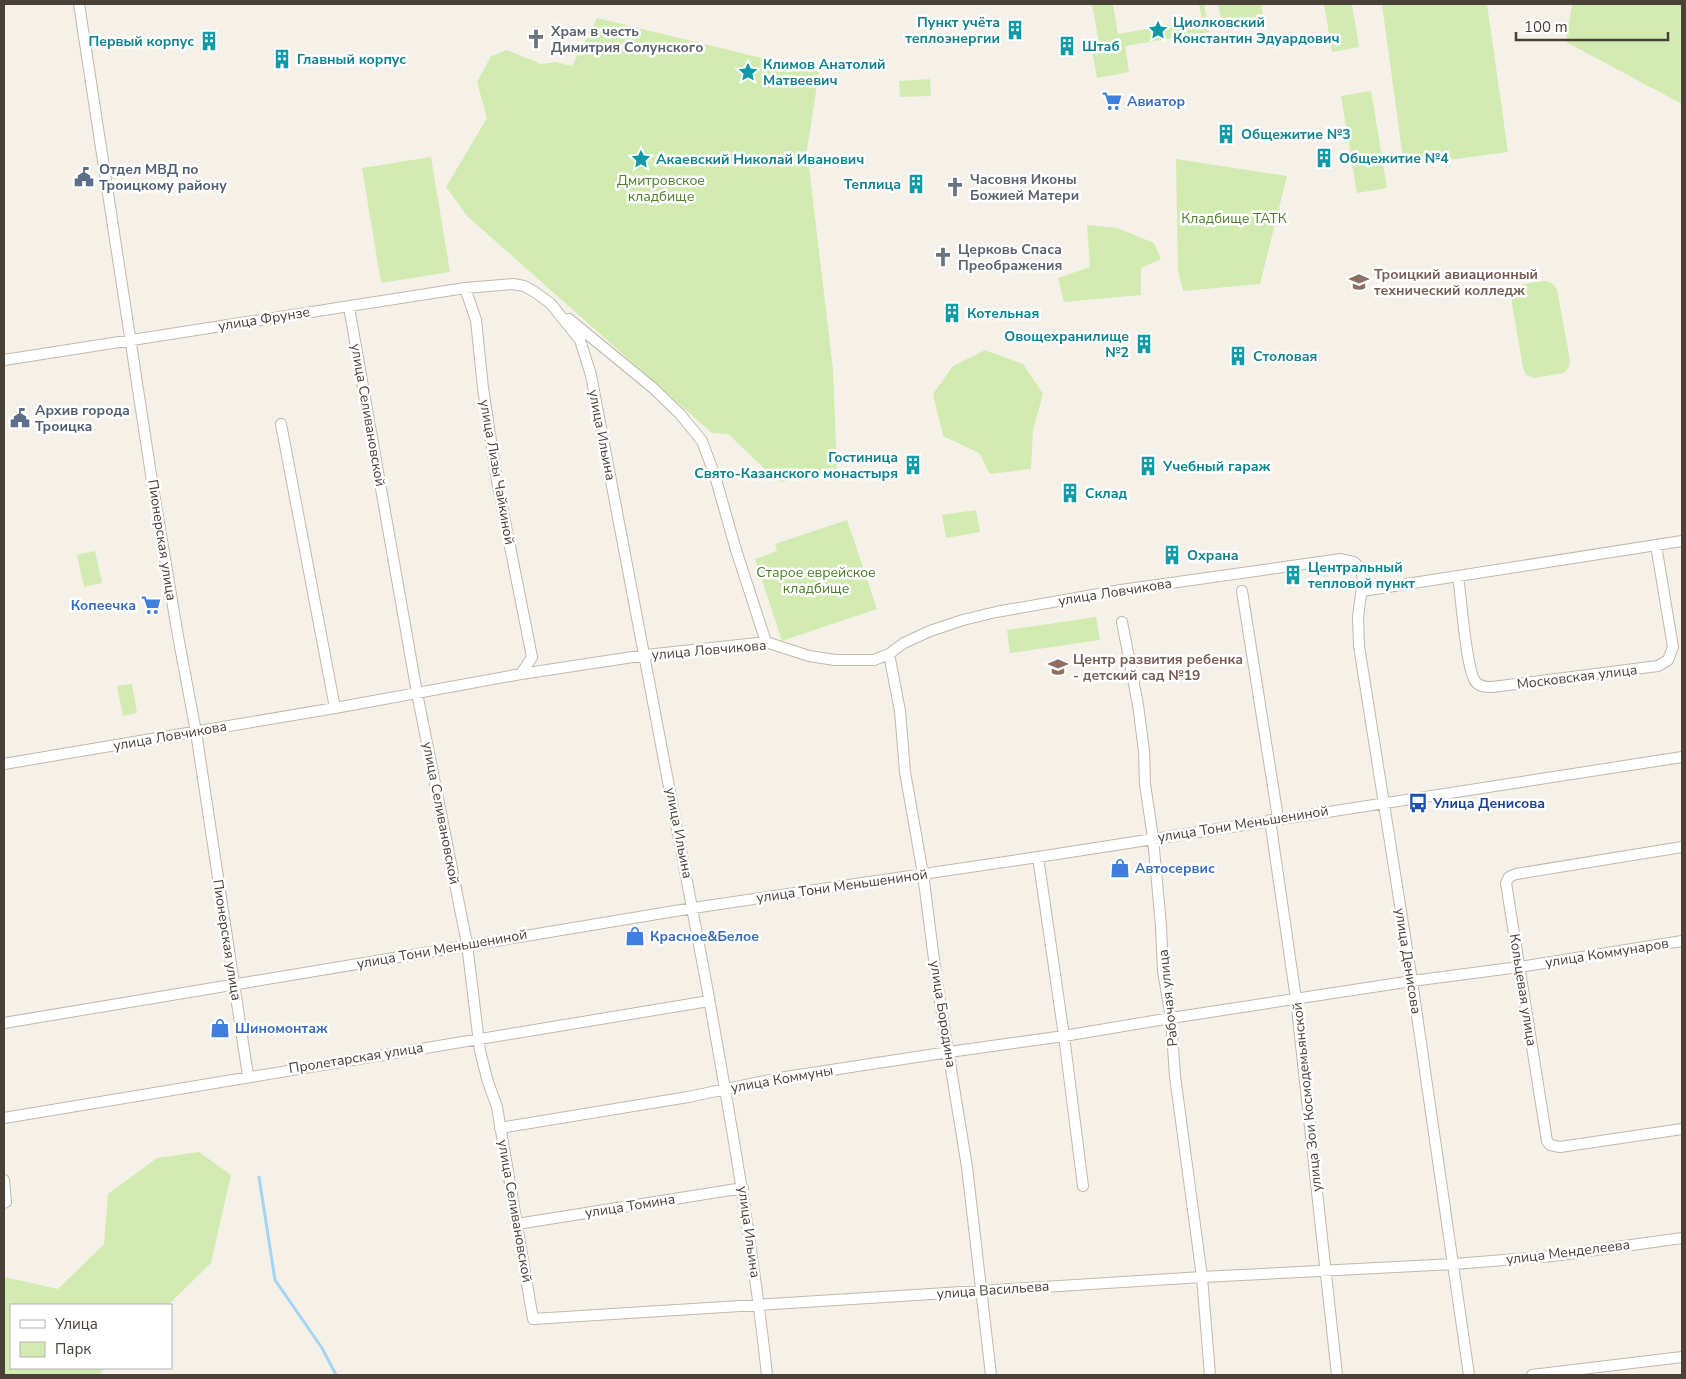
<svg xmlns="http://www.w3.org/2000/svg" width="1686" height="1379" viewBox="0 0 1686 1379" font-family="'Nunito Sans',sans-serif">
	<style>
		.green { fill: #d2ebb1 }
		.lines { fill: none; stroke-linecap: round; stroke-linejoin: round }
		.stream { stroke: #a4d5f4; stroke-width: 3 }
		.minor-casing { stroke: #c1b9ab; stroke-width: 12 }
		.minor { stroke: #fff; stroke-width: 10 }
		.labels { text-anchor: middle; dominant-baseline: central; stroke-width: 5; stroke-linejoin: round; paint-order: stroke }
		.culture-label { font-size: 14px; font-weight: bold; fill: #0d838f; stroke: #fff; text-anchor: start }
		.worship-label { font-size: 14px; font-weight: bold; fill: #5b616d; stroke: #fff; text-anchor: start }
		.shop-label { font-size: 14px; font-weight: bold; fill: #366cbe; stroke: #fff; text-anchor: start }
		.service-label { font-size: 14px; font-weight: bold; fill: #4e5e75; stroke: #fff; text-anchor: start }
		.park-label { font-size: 14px; fill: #4b7e27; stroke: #fff }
		.education-label { font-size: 14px; font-weight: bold; fill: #785e54; stroke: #fff; text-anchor: start }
		.street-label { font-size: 14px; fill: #494137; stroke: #fff }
		.transit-label { font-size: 14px; font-weight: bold; fill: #164399; stroke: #fff; text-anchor: start }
	</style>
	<rect width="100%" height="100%" fill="#f5f1e9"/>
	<path class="green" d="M1092 4H1113L1118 34 1202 19 1199 4H1204L1209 32 1125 46 1129 72 1097 78 1091 45 1099 43Z
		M1218 4H1261L1264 21 1223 29Z
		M1324 4H1352L1359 47 1332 52Z
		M1382 4H1487L1508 152 1404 166Z
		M1572 4H1682V104L1566 42Z
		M597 18 819 72 807 150 833 369 837 474 779 482 728 434 712 433 467 216 446 187 487 118 477 82 491 56 507 50 541 64 555 62 572 66Z
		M930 79 931 96 900 97 899 81Z
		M1371 91 1387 188 1357 193 1341 96Z
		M431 157 450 272 381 283 362 168Z
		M1176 159 1287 176 1260 284 1183 291 1178 270Z
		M1087 225 1117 228 1154 243 1161 259 1141 268V295L1064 302 1058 278 1090 267Z
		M1546 281 1553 284 1557 289 1570 360 1569 367 1564 373 1534 378 1526 375 1523 368 1511 297C1514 282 1533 283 1546 281Z
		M985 350 1023 364 1043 394 1033 430 1031 469 990 474 979 453 943 436 933 394 953 366Z
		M976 510 980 532 946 538 942 515Z
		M847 520 877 609 782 641 755 559 777 551 775 544Z
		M95 551 102 583 84 587 77 555Z
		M1096 617 1100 640 1010 653 1007 630Z
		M132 684 137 713 123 716 117 686Z
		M199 1152 231 1175 211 1263 168 1305H11V1368H105L98 1375H4V1277L58 1289 104 1244 108 1194 157 1158Z"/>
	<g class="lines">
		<path class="stream" d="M259 1177 275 1280 322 1348 336 1375"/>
		<defs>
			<path id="minor" d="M79 4 152 481 178 636 196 732 248 1076
				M465 288 476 320 483 388 497 481 532 657 521 674
				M349 307 417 693 467 944 480 1051 488 1082 497 1107 533 1319 1202 1277 1454 1264 1553 1256 1682 1238
				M569 319 653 388 680 414 702 441 715 476 736 550 766 642
				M4 360 465 288 513 284 524 286 535 292 551 304 580 340 591 375C629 579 670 782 707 987 730 1116 753 1245 767 1375
				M281 424 335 708
				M1458 576C1461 596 1466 668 1475 681 1479 687 1486 687 1492 687L1658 666 1668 660 1673 647 1656 545
				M1242 591 1278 818
				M1362 591 1682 541
				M1122 622 1138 705 1144 751 1145 784 1153 838 1161 926 1163 971 1171 1018 1175 1076 1202 1277 1210 1375
				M889 654 900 711 905 772 923 874 937 983 967 1167 991 1375
				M4 764 335 708 521 674 646 655 766 642 809 656 835 660H874L889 654 904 643 930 631 963 620 996 612 1121 590 1341 559 1354 562 1361 569 1363 579 1358 617 1359 646 1412 981 1469 1375
				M1270 820 1296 999 1337 1375
				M1682 847 1516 874 1509 877 1506 883 1547 1141 1550 1145 1560 1147 1682 1129
				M1038 857 1064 1036 1083 1186
				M4 1023 693 908 1038 857 1682 757
				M4 1118 709 1001
				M500 1128 688 1097 779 1078 949 1052 1064 1036 1171 1018 1412 981 1519 967 1682 941
				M4 1180 6 1202 4 1203
				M517 1224 743 1188
				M1532 1375 1682 1357"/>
		</defs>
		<use href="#minor" class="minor-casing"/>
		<use href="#minor" class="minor"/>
	</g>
	<defs>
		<symbol id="building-bare" viewBox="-9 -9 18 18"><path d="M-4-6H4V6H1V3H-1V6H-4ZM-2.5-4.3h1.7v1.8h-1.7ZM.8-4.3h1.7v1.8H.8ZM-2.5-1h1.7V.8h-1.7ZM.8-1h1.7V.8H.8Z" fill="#0f9aa8" stroke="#fff" stroke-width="2.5" paint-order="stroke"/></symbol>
		<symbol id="sight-bare" viewBox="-9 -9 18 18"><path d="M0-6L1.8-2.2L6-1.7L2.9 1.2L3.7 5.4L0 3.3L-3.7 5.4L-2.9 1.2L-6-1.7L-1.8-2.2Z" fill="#0f9aa8" stroke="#fff" stroke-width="2.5" paint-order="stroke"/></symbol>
		<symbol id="church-bare" viewBox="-9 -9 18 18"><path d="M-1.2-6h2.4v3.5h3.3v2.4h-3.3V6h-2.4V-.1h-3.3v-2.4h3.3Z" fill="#6b7280" stroke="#fff" stroke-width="2.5" paint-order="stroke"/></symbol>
		<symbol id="supermarket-bare" viewBox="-9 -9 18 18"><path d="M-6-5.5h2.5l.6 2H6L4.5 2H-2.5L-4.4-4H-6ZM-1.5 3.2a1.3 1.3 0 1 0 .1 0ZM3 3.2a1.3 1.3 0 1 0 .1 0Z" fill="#3f7fe0" stroke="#fff" stroke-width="2.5" paint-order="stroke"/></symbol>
		<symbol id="civic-bare" viewBox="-9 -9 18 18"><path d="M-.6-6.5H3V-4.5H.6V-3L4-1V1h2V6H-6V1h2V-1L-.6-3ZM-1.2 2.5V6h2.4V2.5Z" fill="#5c6f8a" stroke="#fff" stroke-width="2.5" paint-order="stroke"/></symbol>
		<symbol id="university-bare" viewBox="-9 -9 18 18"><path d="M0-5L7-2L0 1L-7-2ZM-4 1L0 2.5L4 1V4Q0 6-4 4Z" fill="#8d6e63" stroke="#fff" stroke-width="2.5" paint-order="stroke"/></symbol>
		<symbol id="school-bare" viewBox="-9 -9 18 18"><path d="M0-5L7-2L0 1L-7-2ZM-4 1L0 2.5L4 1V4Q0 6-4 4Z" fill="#8d6e63" stroke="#fff" stroke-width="2.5" paint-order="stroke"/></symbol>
		<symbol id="bus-bare" viewBox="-9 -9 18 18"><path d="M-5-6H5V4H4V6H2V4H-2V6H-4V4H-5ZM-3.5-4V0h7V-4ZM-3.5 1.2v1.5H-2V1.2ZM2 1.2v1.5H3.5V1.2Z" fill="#1a4fb4" stroke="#fff" stroke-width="2.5" paint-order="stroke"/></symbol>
		<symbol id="shop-bare" viewBox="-9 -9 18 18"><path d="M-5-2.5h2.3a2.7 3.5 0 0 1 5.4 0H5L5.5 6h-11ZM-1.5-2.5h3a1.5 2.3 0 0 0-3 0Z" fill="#3f7fe0" stroke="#fff" stroke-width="2.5" paint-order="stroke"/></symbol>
	</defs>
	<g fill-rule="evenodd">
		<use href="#building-bare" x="1001" y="16" width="28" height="28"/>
		<use href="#sight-bare" x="1144" y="16" width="28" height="28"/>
		<use href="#church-bare" x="522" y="25" width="28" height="28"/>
		<use href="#building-bare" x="195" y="27" width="28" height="28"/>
		<use href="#building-bare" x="1053" y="32" width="28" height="28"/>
		<use href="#building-bare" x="268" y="45" width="28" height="28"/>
		<use href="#sight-bare" x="734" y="58" width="28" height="28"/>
		<use href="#supermarket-bare" x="1098" y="87" width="28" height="28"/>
		<use href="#building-bare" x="1212" y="120" width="28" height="28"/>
		<use href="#building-bare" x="1310" y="144" width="28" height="28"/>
		<use href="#sight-bare" x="627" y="145" width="28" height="28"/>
		<use href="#civic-bare" x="70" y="163" width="28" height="28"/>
		<use href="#building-bare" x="902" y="170" width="28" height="28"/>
		<use href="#church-bare" x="941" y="173" width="28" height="28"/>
		<use href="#church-bare" x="929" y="243" width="28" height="28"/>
		<use href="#university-bare" x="1345" y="268" width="28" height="28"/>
		<use href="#building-bare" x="938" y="299" width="28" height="28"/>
		<use href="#building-bare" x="1130" y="330" width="28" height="28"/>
		<use href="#building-bare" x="1224" y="342" width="28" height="28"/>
		<use href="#civic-bare" x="6" y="404" width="28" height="28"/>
		<use href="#building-bare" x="899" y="451" width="28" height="28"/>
		<use href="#building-bare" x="1134" y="452" width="28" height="28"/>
		<use href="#building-bare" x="1056" y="479" width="28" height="28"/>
		<use href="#building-bare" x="1158" y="541" width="28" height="28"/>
		<use href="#building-bare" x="1279" y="561" width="28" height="28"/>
		<use href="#supermarket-bare" x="137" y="591" width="28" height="28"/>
		<use href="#school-bare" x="1044" y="653" width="28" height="28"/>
		<use href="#bus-bare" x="1404" y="789" width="28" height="28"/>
		<use href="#shop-bare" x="1106" y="854" width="28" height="28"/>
		<use href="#shop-bare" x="621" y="922" width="28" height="28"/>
		<use href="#shop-bare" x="206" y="1014" width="28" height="28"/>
	</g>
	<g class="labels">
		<g class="culture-label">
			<text x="1000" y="22" text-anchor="end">Пункт учёта<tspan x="1000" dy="16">теплоэнергии</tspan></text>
			<text x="1173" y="22">Циолковский<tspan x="1173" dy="16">Константин Эдуардович</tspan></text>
			<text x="194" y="41" text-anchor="end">Первый корпус</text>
			<text x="1082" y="46">Штаб</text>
			<text x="297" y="59">Главный корпус</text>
			<text x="763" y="64">Климов Анатолий<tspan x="763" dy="16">Матвеевич</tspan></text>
			<text x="1241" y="134">Общежитие №3</text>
			<text x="1339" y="158">Общежитие №4</text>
			<text x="656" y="159">Акаевский Николай Иванович</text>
			<text x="901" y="184" text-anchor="end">Теплица</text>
			<text x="967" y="313">Котельная</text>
			<text x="1129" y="336" text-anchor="end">Овощехранилище<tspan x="1129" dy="16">№2</tspan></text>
			<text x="1253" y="356">Столовая</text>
			<text x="898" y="457" text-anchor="end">Гостиница<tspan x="898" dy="16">Свято-Казанского монастыря</tspan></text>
			<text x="1163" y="466">Учебный гараж</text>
			<text x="1085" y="493">Склад</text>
			<text x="1187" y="555">Охрана</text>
			<text x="1308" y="567">Центральный<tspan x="1308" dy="16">тепловой пункт</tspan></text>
		</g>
		<g class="worship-label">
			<text x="551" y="31">Храм в честь<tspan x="551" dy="16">Димитрия Солунского</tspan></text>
			<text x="970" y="179">Часовня Иконы<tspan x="970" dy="16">Божией Матери</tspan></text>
			<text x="958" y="249">Церковь Спаса<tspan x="958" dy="16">Преображения</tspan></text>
		</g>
		<g class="shop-label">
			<text x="1127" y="101">Авиатор</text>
			<text x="136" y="605" text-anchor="end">Копеечка</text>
			<text x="1135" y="868">Автосервис</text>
			<text x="650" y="936">Красное&amp;Белое</text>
			<text x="235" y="1028">Шиномонтаж</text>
		</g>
		<g class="service-label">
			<text x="99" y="169">Отдел МВД по<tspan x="99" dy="16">Троицкому району</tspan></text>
			<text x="35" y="410">Архив города<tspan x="35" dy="16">Троицка</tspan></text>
		</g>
		<g class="park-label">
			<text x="661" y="180">Дмитровское<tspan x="661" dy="16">кладбище</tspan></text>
			<text x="1234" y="218">Кладбище ТАТК</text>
			<text x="816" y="572">Старое еврейское<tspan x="816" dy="16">кладбище</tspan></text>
		</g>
		<g class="education-label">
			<text x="1374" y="274">Троицкий авиационный<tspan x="1374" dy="16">технический колледж</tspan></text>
			<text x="1073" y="659">Центр развития ребенка<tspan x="1073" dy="16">- детский сад №19</tspan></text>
		</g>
		<g class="street-label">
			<text transform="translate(264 319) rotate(-9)">улица Фрунзе</text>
			<text transform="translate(368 415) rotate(80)">улица Селивановской</text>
			<text transform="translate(602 435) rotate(79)">улица Ильина</text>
			<text transform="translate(497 472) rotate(80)">улица Лизы Чайкиной</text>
			<text transform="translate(162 540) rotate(81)">Пионерская улица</text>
			<text transform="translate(1115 592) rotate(-9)">улица Ловчикова</text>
			<text transform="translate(709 650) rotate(-5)">улица Ловчикова</text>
			<text transform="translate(1577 677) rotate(-7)">Московская улица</text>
			<text transform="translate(170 736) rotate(-10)">улица Ловчикова</text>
			<text transform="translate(441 813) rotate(79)">улица Селивановской</text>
			<text transform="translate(1243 824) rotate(-9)">улица Тони Меньшениной</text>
			<text transform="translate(679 833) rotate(79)">улица Ильина</text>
			<text transform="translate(842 886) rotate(-8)">улица Тони Меньшениной</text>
			<text transform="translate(227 940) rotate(81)">Пионерская улица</text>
			<text transform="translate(442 949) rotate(-10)">улица Тони Меньшениной</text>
			<text transform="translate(1607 953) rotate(-9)">улица Коммунаров</text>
			<text transform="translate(1408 961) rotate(81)">улица Денисова</text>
			<text transform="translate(1523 990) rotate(81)">Кольцевая улица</text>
			<text transform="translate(1168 998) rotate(-96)">Рабочая улица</text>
			<text transform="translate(943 1014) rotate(81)">улица Бородина</text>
			<text transform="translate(356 1058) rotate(-9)">Пролетарская улица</text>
			<text transform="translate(782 1079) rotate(-10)">улица Коммуны</text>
			<text transform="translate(1307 1097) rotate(-96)">улица Зои Космодемьянской</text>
			<text transform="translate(630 1206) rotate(-9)">улица Томина</text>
			<text transform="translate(515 1211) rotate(80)">улица Селивановской</text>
			<text transform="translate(749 1232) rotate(82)">улица Ильина</text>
			<text transform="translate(1568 1252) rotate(-7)">улица Менделеева</text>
			<text transform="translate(993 1290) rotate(-4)">улица Васильева</text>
		</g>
		<g class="transit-label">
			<text x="1433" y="803">Улица Денисова</text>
		</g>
	</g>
	<rect width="1686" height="1379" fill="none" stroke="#494137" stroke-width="10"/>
	<rect x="10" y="1304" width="162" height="65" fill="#ffffff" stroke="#b6b3af"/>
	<rect x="20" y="1320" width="25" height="8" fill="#ffffff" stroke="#b6b3af"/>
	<text x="55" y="1329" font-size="15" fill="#494137">Улица</text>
	<rect x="20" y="1342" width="25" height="15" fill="#d2ebb1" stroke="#b6b3af"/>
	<text x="55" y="1354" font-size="15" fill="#494137">Парк</text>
	<path d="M1516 32v8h152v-8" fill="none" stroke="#494137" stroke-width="2.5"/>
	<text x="1524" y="32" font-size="15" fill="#494137" stroke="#ffffff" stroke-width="4" paint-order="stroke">100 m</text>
</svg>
